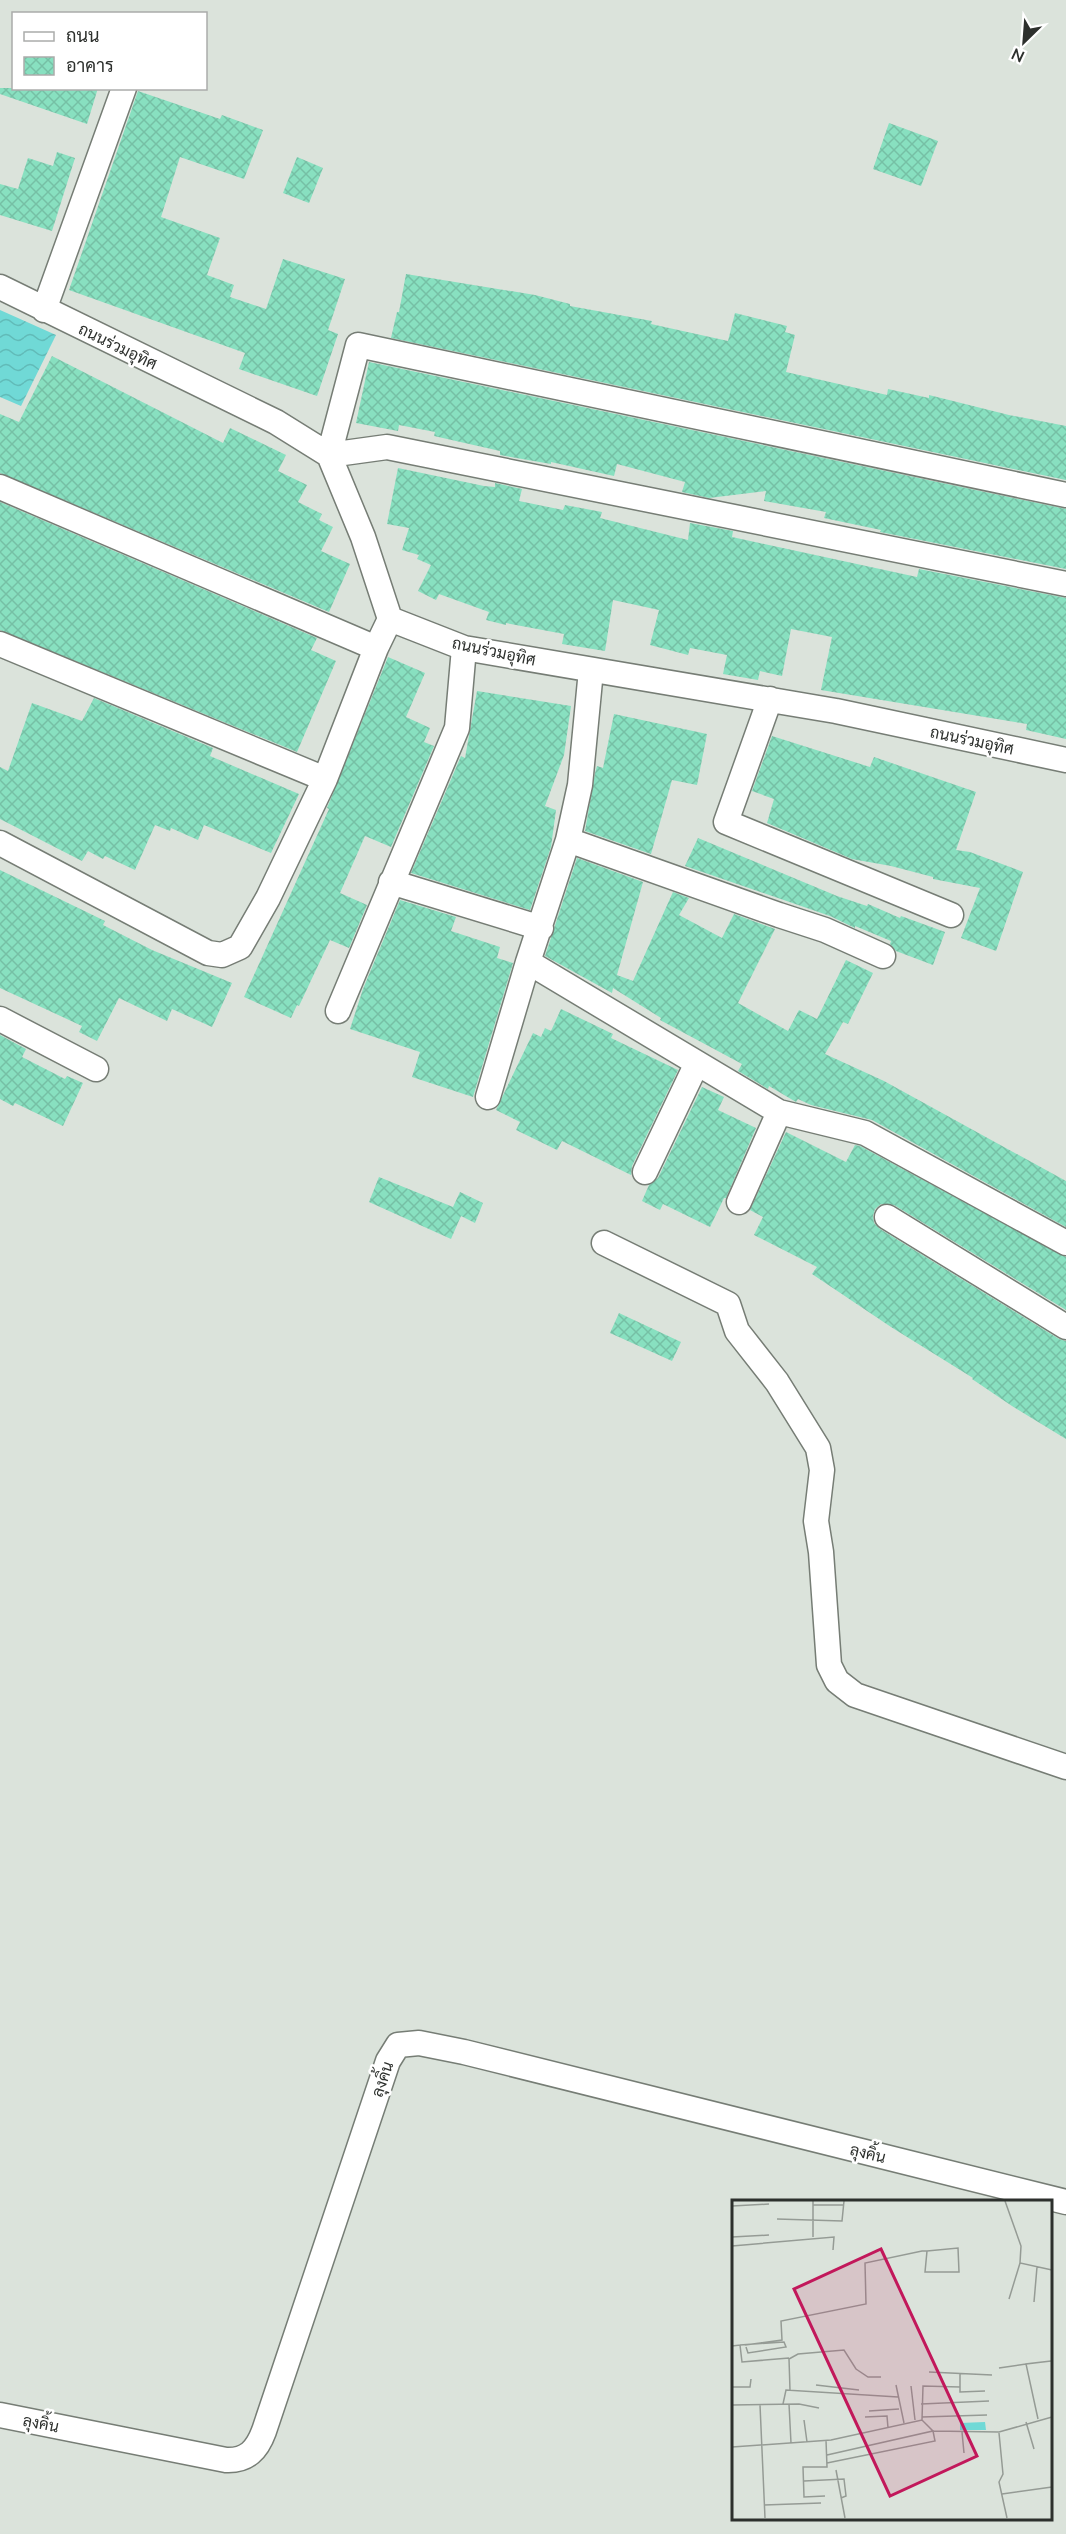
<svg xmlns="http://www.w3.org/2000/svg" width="1066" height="2534" viewBox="0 0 1066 2534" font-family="Mulish,Sarabun,sans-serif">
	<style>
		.water { fill: url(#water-waves) }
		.building { fill: url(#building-cross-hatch) }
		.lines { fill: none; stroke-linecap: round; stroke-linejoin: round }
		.minor-casing { stroke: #767d75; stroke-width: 27 }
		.minor { stroke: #fff; stroke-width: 24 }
		.labels { text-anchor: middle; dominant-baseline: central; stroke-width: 5; stroke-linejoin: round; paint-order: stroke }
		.street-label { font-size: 16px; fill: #2d302d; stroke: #fff }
		.inset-road { fill: none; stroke: #959b95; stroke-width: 1.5 }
		.view { fill: #c2185b; fill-opacity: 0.15; stroke: #c2185b; stroke-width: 3 }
		.inset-edge { fill: none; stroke: #2d302d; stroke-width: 3 }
	</style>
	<defs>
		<pattern id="water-waves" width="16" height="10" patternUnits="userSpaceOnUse" patternTransform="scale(1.5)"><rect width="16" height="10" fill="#70d9d6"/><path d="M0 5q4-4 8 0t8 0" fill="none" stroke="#61bbb8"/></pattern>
		<pattern id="building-cross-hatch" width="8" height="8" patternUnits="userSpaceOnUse" patternTransform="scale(1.5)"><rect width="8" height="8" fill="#88e0c0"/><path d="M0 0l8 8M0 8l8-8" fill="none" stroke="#76c0a5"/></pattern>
	</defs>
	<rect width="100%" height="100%" fill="#dbe3db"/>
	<path class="water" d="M0 310 56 335 21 406 0 397Z"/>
	<path class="building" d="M0 88H98L87 124 0 94Z
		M138 91 220 119 222 115 263 130 244 179 180 157 161 217 220 238 207 275 234 285 230 297 266 309 283 259 345 279 328 330 338 334 317 396 239 369 245 353 69 290Z
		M889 123 938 141 921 186 873 169Z
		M57 152 75 158 52 231 0 215V184L18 189 28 158 53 166Z
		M297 157 323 168 309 203 283 193Z
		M406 274 535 295 570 304V306L652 321 651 324 728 341 735 313 787 326 785 332 795 335 786 372 887 395 888 389 929 398V395L1009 415 1066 426V480L391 338 397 312H399Z
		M52 356 223 443 230 428 286 455 278 471 307 485 298 502 322 514 319 520 333 527 321 551 350 564 329 612 0 473V414L19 422Z
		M369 362 1066 509V569L880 532 881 530 824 518 826 512 764 501 766 491 709 498 682 492 685 482 617 464 614 476 551 462V464L500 455V451L434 436 435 432 399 425 398 431 356 423Z
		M398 468 484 486 495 487V483L522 489 519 501 563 510 565 505 602 512 600 518 688 540 690 523 733 531 732 537 917 577 919 569 1066 598V739L1026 730 1027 724 821 690 832 637 791 629 782 676 760 671 758 680 723 674 727 655 690 648 688 655 650 645 659 610 613 600 605 651 562 644 564 634 506 623V625L486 620 489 612 439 594 436 600 418 591 431 565 417 559 419 555 402 550 409 528 387 524Z
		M0 502 317 638 311 650 336 661 297 752 0 630Z
		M388 657 425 673 406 717 430 728 424 742 434 746 391 847 365 836 340 893 367 905 349 948 330 940 299 1006 297 1005 291 1018 244 997 329 809 327 808Z
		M477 691 571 706 564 755 545 806 556 810 551 847 530 910 411 873 461 756 465 758Z
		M94 698 213 748 210 756 299 794 271 853 204 825 198 840 171 828 170 831 155 825 135 870 105 856 103 859 88 851 82 861 0 819V767L8 771 32 703 82 721Z
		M614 714 707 734 697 785 672 780 651 854 585 831 595 773 597 766 603 768Z
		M772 736 870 767 874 757 976 792 956 850 970 852 1023 872 996 951 961 938 980 888 933 879V877L891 866 852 859 767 823 774 799 752 791Z
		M698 838 837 896 867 906 868 904 900 918 901 916 945 932 933 965 896 951 890 944 891 941 855 926V928L830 916 685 866Z
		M577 858 643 882 617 975 633 981 673 892 689 898 679 915 722 938 734 914 775 929 738 1003 788 1031 799 1010 817 1019 846 960 873 973 848 1024 843 1022 825 1054 884 1081 1066 1181V1227L872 1120 811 1105 798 1099 796 1102 769 1086 768 1089 738 1071 742 1064 660 1020 661 1018 613 988 612 993 545 956Z
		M0 870 105 921 103 925 152 950 232 983 212 1027 172 1009 167 1021 119 998 97 1041 79 1032 82 1026 0 988Z
		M400 900 456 917 451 931 500 947 497 958 513 963 473 1097 412 1077 420 1052 350 1029 363 989Z
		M561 1009 613 1034 611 1038 678 1070 632 1166 631 1175 562 1141 557 1150 516 1130 520 1122 496 1110 533 1033 541 1037 545 1028 551 1031Z
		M0 1035 26 1049 22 1057 65 1079 67 1076 83 1083 63 1126 15 1103 13 1106 0 1099Z
		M702 1087 724 1097 718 1110 756 1128 726 1198H724L710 1227 663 1204 660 1210 642 1201 649 1185 658 1178Z
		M786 1132 846 1162 855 1145 860 1146 1066 1257V1310L894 1205 881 1204 875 1209 873 1216 874 1223 880 1229 1059 1339 1066 1341V1439L1012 1406 972 1379 973 1378 891 1327 812 1274 817 1267 754 1235 763 1217 750 1210Z
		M379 1177 453 1207 460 1192 483 1203 475 1223 461 1216 451 1239 369 1202Z
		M619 1313 681 1342 672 1361 610 1333Z"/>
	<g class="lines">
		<defs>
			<path id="minor" d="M0 287 276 422 329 455 363 537 390 619 464 648 836 711 1066 760
				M44 310 124 88
				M0 487 376 648
				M1066 495 358 345 329 455 387 447 1066 584
				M0 644 325 779
				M770 699 726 822 951 915
				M568 840 779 915 825 930 883 956
				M0 843 208 953 222 955 240 947 268 898 325 779 376 648 390 619
				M391 882 541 928
				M528 962 779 1112 865 1133 1066 1243
				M338 1011 457 728 464 648
				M0 1019 96 1069
				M488 1097 528 962 568 840 580 785 591 670
				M645 1172 697 1063
				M739 1202 779 1112
				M887 1217 1066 1327
				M604 1243 728 1304 737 1331 777 1382 818 1448 822 1470 816 1521 821 1552 829 1665 837 1681 855 1695 1066 1767
				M0 2415 226 2460C247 2461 257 2450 264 2431L388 2061 398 2045 419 2043 464 2052 1066 2202"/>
		</defs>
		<use href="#minor" class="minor-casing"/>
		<use href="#minor" class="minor"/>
	</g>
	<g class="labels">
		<g class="street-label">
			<text transform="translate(118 346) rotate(26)">ถนนร่วมอุทิศ</text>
			<text transform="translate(494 651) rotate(12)">ถนนร่วมอุทิศ</text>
			<text transform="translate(972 740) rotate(12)">ถนนร่วมอุทิศ</text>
			<text transform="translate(382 2079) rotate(-71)">ลุงคิ้น</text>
			<text transform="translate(868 2153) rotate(14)">ลุงคิ้น</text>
			<text transform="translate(41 2423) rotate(11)">ลุงคิ้น</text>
		</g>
	</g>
	<g transform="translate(732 2200)">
		<rect width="320" height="320" fill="#dbe3db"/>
		<path d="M253 222 254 230H228V223Z" fill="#70d9d6"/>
		<path class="inset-road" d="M273 1 289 46 288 63 320 70M81 5H112M0 6 37 4M45 19 110 21 112 1M0 37 37 35M81 37V1M0 46 102 37 101 50M277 99 288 63M302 102 305 67M8 145 52 142 54 147 16 153 14 147M13 145 50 140 49 121 134 104 133 63 190 51H195L226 48 227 72H193L195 51M0 146 8 145 10 162 57 158M267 168 294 164M197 172 260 175M228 173V192L253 191M84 185 127 190M164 185 172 223M179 186 183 220M0 187H18L19 179M58 190 57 159 66 154 112 150 124 169 136 177H149M51 204 54 190 166 197M57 204 59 243M189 204 257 201M0 205 67 204 87 208M28 205 33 318M137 211 167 209M133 217 155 216 156 228M190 217 255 215M306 219 294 164 319 161M72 220 75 242M190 220 191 186 228 187M294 222 302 249M230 232 232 253M267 233 271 274 267 282 275 318M0 247 99 240 190 220 201 231 267 232 320 217M95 255 201 231 203 241 95 263M104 270 113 318M72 281 112 279 114 296 109 298M270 294 320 287M93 296 72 297 71 267H95L94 240M32 305 89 303"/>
		<path class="view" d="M149 49 245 256 158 296 62 89Z"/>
		<rect width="320" height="320" class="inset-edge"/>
	</g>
	<rect x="12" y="12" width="195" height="78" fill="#ffffff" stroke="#abacab" stroke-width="1.5"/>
	<rect x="24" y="32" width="30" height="9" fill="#ffffff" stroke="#abacab" stroke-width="1.5"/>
	<text x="66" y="42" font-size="18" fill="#2d302d">ถนน</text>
	<rect x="24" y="57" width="30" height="18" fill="url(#building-cross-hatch)" stroke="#abacab" stroke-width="1.5"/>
	<text x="66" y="72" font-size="18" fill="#2d302d">อาคาร</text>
	<g transform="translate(1024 42) rotate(205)" stroke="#ffffff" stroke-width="4.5" paint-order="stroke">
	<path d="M0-4.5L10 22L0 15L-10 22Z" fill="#2d302d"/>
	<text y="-9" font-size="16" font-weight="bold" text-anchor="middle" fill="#2d302d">N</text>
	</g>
</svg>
